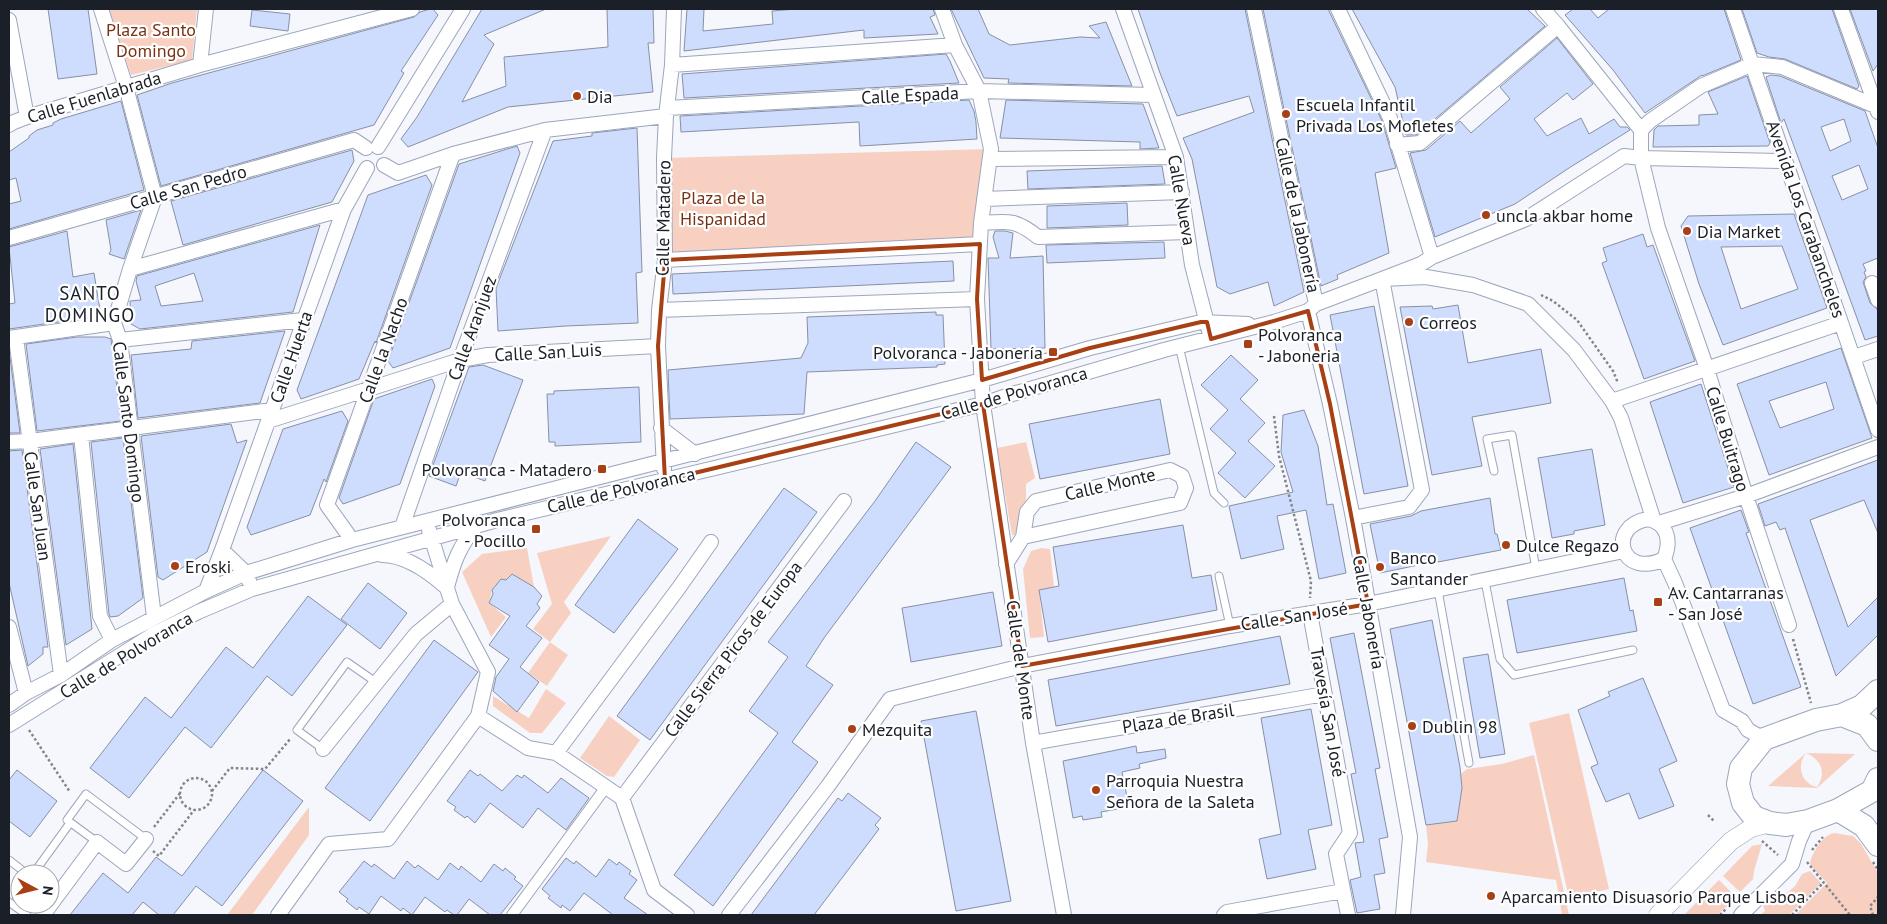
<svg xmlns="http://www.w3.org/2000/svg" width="1887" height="924" viewBox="0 0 1887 924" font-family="'PT Sans',sans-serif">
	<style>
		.green { fill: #f8d0c2; fill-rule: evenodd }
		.building { fill: #cedcfd; stroke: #8790a5; fill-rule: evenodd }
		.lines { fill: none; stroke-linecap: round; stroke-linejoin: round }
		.service-casing { stroke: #9ca6bc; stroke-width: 9 }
		.pedestrian-casing { stroke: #9ca6bc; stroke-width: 12 }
		.minor-casing { stroke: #9ca6bc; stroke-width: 16 }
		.tertiary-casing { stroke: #9ca6bc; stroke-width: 19 }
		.primary-casing { stroke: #9ca6bc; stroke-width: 24 }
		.path { stroke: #81848b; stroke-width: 2.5; stroke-dasharray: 2.5 2.5; stroke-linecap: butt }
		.service { stroke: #fff; stroke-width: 7 }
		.pedestrian { stroke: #fff; stroke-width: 10 }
		.minor { stroke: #fff; stroke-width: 14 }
		.tertiary { stroke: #fff; stroke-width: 18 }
		.primary { stroke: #fff; stroke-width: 22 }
		.marked { fill: none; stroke: #a74115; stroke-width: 4; stroke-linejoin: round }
		.poi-dot { fill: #a74115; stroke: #fff; stroke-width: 2 }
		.labels { text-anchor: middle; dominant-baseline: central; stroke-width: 4.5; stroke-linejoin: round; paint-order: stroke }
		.park-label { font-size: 18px; fill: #793113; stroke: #fff }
		.street-label { font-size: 18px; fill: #1b1f27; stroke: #fff }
		.poi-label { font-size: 18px; fill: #1b1f27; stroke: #fff; text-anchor: start }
		.neighbourhood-label { font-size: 19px; letter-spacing: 1px; fill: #1b1f27; stroke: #fff }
	</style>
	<rect width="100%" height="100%" fill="#f5f7fc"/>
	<path class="green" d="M109 9H197L192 60 131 75Z
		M991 149 980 244 665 260 664 158Z
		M1026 442 1035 478 1026 484V500L1015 535H1012L997 448Z
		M611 536 564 602 571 613 550 642 568 655 547 686 528 673 550 642 533 629 552 604 537 553Z
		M527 548 534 587H530L512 574 506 580 501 579 492 590 489 603 506 617 491 637 462 572 482 554Z
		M1041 548 1050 549 1054 587 1039 590 1044 637 1030 638 1023 569 1031 551Z
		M546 689 566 703 542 733H530L493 706V696L529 718Z
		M1569 713 1609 889 1569 898 1529 723Z
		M609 716 640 740 614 777 607 776 580 758Z
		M1806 753 1855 754 1817 788 1768 786ZM1806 753C1821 759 1827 773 1817 787 1801 783 1796 766 1806 753Z
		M1534 755 1569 915H1562L1556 880 1426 862 1428 844 1426 825 1457 821 1462 788 1461 774 1467 769 1502 764Z
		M309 807V835L252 915H227Z
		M1834 833 1853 836 1861 844 1878 873V915H1795L1827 883 1811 866 1810 862C1814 850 1822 836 1834 833Z
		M1762 844 1754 871 1753 879 1740 892 1723 876 1752 846Z
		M1810 871 1821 883 1789 915H1760L1765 911 1763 906 1777 892 1787 893 1795 886 1802 874Z
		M1719 880 1736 897 1717 915H1684Z"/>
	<path class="building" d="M48 9H88L97 74 58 79Z
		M430 9H433L438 15 401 71 404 73 374 125 161 186 137 95 172 83 414 17 420 12Z
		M482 9H546L484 35 494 44 462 102 506 86 504 57 608 47 607 9H653L654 43H648L653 92 508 107 408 147 401 139 417 117Z
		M687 9H704L703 31 773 24 772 11 797 9H933L935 15 930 17 938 34 864 38V30L684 51Z
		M951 9H978L989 34 1010 45 1080 37 1100 38 1089 26 1106 22 1132 86 1008 83 1009 79 984 78Z
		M1138 9H1245L1304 292 1274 306 1268 282 1230 294 1217 287 1192 159 1183 138 1254 112 1249 96 1177 116 1160 73Z
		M1263 9H1328L1382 121 1396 168 1375 173 1389 253 1337 275 1338 279 1321 286Z
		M1352 9H1527L1545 26 1416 135H1406L1395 87Z
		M1573 9H1590L1598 18 1609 9H1724L1741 60 1702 76V75L1645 113 1613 70 1565 15Z
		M1742 9H1832L1859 86 1857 89 1785 59 1769 57 1757 53Z
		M1850 9H1878V64L1873 71Z
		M252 10 290 14 288 31 250 26Z
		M1557 38 1593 84 1573 100 1567 93 1534 119 1547 136 1581 118 1589 134 1614 119 1620 127H1627L1630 130 1569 168 1515 204 1435 237 1410 153 1426 150 1460 121 1471 133 1510 99 1500 87Z
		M946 54 950 61 959 83 684 98 682 74Z
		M1771 75 1780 76 1865 111 1878 148V258L1863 264 1866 271 1864 272 1866 277 1863 282 1870 303 1877 309 1878 313V336L1865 340 1784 119 1781 123 1766 77ZM1844 119 1851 141 1830 151 1821 127ZM1859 165 1868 189 1842 200 1832 176Z
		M1747 76 1770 143 1768 146 1653 147 1654 130 1658 126 1699 125V115L1718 114 1708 92Z
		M969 100 974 111 976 122 977 139 860 146 859 122 681 132 680 116Z
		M1006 100 1143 104 1159 148 1140 149V142L1000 138Z
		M121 101 144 190 9 229V204L21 201 16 178 9 180V152L29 138V136L37 130 53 125V123L61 119Z
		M637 128 642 272 636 273 638 323 566 326 498 331 496 288 553 141 592 136V133Z
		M517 146 520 153 450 348 393 368 388 361 459 164Z
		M352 150 354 161 332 202 183 245 171 201Z
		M1162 166 1165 184 1028 189 1027 171Z
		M426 175 432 185 376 343 375 341 359 379 301 399 297 390 368 195Z
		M1127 203 1128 225 1047 228V206Z
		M141 210 124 259 109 254 111 250 106 220Z
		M1794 214 1827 308 1723 345 1699 284 1681 226 1688 216ZM1782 246 1798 289 1741 309 1721 247Z
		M320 225 293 312 140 329 131 324 130 301 141 300 136 281 137 276ZM194 273 203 301 161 306 155 286Z
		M67 231 73 277 94 273 100 310 93 317 9 329V304L15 303 9 247Z
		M995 231H1005L1013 233 1010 258 1043 256 1045 348 991 349 988 258H999L993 237Z
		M1643 234 1647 247 1653 245 1695 361 1644 379 1602 263 1607 261 1603 248Z
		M1164 242 1165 258 1047 263 1046 245Z
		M953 261 954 281 673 294 672 274Z
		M1458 305 1468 363 1541 349 1551 403 1472 417 1482 466 1432 475 1400 307 1432 306 1433 309Z
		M1374 306 1408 486 1364 494 1330 315Z
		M936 312V315H943L945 364 937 365V367L807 372 804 414 670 419 668 370 801 358 808 343 807 317Z
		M285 331 260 403 138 418 131 355 191 349 192 341Z
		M77 337H105L111 339 121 421 37 431 26 344Z
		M1841 348 1872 438 1769 475 1737 384ZM1826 382 1834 409 1780 428 1769 401Z
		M9 350 20 433H9Z
		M1231 355 1258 380 1240 399 1265 423 1248 441 1275 466 1245 498 1218 473 1236 453 1210 429 1228 410 1201 385Z
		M483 365 523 380 485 481 461 472 456 486 429 476 469 367Z
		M432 379 435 386 400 484 343 504 339 498 374 399Z
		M1701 384 1734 487 1683 503 1650 402Z
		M639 387 641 442 555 446V442H549L547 394H554V391Z
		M1160 399 1170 454 1040 479 1029 424Z
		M1304 410 1318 446 1327 505 1333 504 1346 573 1319 579 1306 510 1277 516 1284 549 1241 559 1229 506 1293 492 1281 452 1283 415Z
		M342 411 348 421 326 482 324 479 310 515 251 535 247 527 283 429Z
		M231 424 237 443 247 440 207 552 163 580 158 577 141 436Z
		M123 438 143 598 118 616 110 617 109 614 91 442Z
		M916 442 951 467 824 638 806 666 833 685 792 742 818 762 713 906 674 875 778 733 749 711 788 657 768 642 875 501Z
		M73 444 92 629 66 645 40 449Z
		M1592 449 1605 525 1574 531V534L1552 538 1538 458Z
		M22 450 48 647H43V654L28 666 9 583V451Z
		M1878 460V533L1864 500 1810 520 1848 627 1878 597V635L1836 676 1785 528 1780 530 1776 522 1765 526 1758 504Z
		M784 488 817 512 650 740 617 716Z
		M1490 498 1495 534H1497L1501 550 1438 562V561L1380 573 1370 524 1411 516 1421 511Z
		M1741 510 1749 532 1746 533 1801 687 1753 704 1690 528Z
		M638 519 678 549 614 633 575 605Z
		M1183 525 1192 578 1211 575 1217 610 1048 642 1039 590 1059 586 1053 547Z
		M512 574 534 587 542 596 537 604 540 608 526 626 542 638 520 667 539 682 517 712 493 691 496 677 509 659 489 645 510 616 489 603 493 594 492 590 501 579 506 580Z
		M1624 578 1630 611 1633 610 1637 631 1517 653 1507 600Z
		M368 583 407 613 380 649 341 619Z
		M993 592 1002 646 911 662 902 608Z
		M308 596 347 625 292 696 267 676 211 748 185 727 129 798 90 768 145 697 171 718 226 647 253 668Z
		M1432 620 1460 767 1462 788 1457 821 1426 825 1390 629Z
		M1354 633 1380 768 1375 769 1388 837 1379 839 1385 873 1374 875 1380 909 1357 913 1350 880 1361 877 1355 843 1364 842 1351 774 1356 773 1330 638Z
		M1280 636 1290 684 1056 726 1048 680Z
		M434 640 478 672 370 821 325 788Z
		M1488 654 1505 754 1480 758 1463 658Z
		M1643 678 1677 761 1659 769 1674 806 1639 819 1629 793 1606 802 1591 767 1598 764 1578 710 1610 696 1608 692Z
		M1311 709 1332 825 1308 830 1316 869 1267 879 1259 839 1281 834 1261 718Z
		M976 711 1011 901 956 911 921 721Z
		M1136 746 1137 753 1165 749 1166 758 1139 764 1140 768 1122 772 1129 807 1101 812 1102 817 1083 820 1082 816 1073 818 1063 761Z
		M17 770 57 801 30 837 9 821V780Z
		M263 770 303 801 222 906 196 886 173 915H159L143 902 132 915H70L103 873 128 893 156 857 182 876Z
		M470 770 478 776 480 774 502 791 517 775 522 778 524 775 548 793 561 778 589 798 566 830 538 808 523 828 490 803 475 823 467 816 465 818 454 810 456 807 447 801Z
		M848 793 881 818 875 825 879 829 814 915H751L838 798 842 801Z
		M566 858 574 864 576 861 596 877 609 859 617 865 619 862 631 871 629 874 637 880 624 898 648 915H613L584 893 570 911 562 905 561 908 548 898 550 896 542 889Z
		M364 861 372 867 374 864 394 879 407 861 415 868 418 865 438 880 450 863 459 870 461 866 481 882 494 864 503 871 505 868 516 877 514 879 523 886 500 915H490L469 899 457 915H454L447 910 445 912 425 897 412 915 403 908 401 911 381 896 369 914 359 907 357 910 346 901 348 899 339 892Z"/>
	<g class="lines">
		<defs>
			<path id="service" d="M1179 346 1214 493 1224 503
				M1494 471 1487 439 1512 435 1536 569
				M1219 576 1230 626
				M1485 581 1500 659 1514 675 1633 650
				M1438 590 1469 763
				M323 749 297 730 347 662 377 683
				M97 842 67 820 86 794 146 839
				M9 860 27 874
				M33 874 70 823
				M9 902 27 915"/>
			<path id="pedestrian" d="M512 915 606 787"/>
			<path id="minor" d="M101 9 126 87 155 197 130 269 114 323 120 340 154 617
				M942 9 955 45 979 91 991 149 981 223 977 299 983 404 1033 743 1064 915
				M1123 9 1176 157 1192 265 1209 331
				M1254 9 1316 304
				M1338 9 1390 118 1432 257
				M1543 9 1558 26 1641 130
				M1733 9 1878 430
				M1841 9 1878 112
				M9 20 27 117
				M200 65 206 9
				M672 65 955 45
				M667 108 979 91 1153 95
				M9 125 14 122 27 117 200 65 412 9
				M1397 145 1420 143 1558 26
				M378 147 463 9
				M990 159 1176 157
				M1785 161 1641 158 1658 228 1707 369 1746 496 1789 625
				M384 165 398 173 453 154 545 130 666 116
				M984 199 1182 192
				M981 223C1009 221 1015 219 1038 237L1187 232
				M9 238 354 140 366 148
				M665 260 980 244
				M130 269 344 209
				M1872 283 1878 300
				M659 310 977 299
				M1308 311 1330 404 1353 518 1410 837 1403 915
				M9 338 114 323
				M16 338 61 675
				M120 340 303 320
				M1854 357 1878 349
				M1612 401 1841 323
				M268 421 460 360 488 355 658 346
				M661 428 695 454
				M81 435 100 616 112 640
				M9 442 30 441 272 410
				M664 469 658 346 659 310 665 260 664 158 666 116 672 65 674 9
				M1353 518 1409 507 1422 490 1382 279 1421 264 1432 257 1526 219 1624 156 1641 158V130L1650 121 1701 86 1753 64 1782 67 1878 107
				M1648 519C1669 524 1671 542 1664 559 1620 580 1606 526 1648 519Z
				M1659 523 1746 496 1878 447
				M402 527 460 360 545 130
				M429 530 452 604 488 672 478 716 528 748 556 753 622 798 654 890 687 915
				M352 540 327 505 453 154
				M222 550 246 573 249 581
				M382 555C405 555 429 572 446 587
				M1664 559 1675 583 1723 710 1742 721 1748 730 1764 739
				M1006 564 1023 537 1180 503 1186 488 1182 476 1170 470 1036 501 1027 512 1023 537
				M447 587C454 561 459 547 476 526
				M206 591 222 550 344 209 367 168
				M1310 613 1350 833 1336 854 1348 915
				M9 627 26 693
				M9 705 26 693 61 675 112 640 206 591 246 573 352 540 982 380 1090 348 1201 322 1248 324
				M9 725 154 634 198 612 252 589 497 520 983 404 1009 395 1164 350 1274 322 1308 311 1316 304 1382 279 1426 277 1473 285 1528 304 1574 350 1612 401 1621 418 1654 521
				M1033 743C1129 725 1227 712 1324 694
				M323 749 416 634 452 604
				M556 753 678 589 711 542
				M622 798 844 501
				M43 915 97 842 126 864 146 839
				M278 915 329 844 388 839 478 716
				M729 915 828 786 890 699 1022 666 1230 626 1368 604 1624 551
				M1224 915 1227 912 1343 891
				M1741 915 1792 864 1799 841 1808 821"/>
			<path id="tertiary" d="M1658 915 1731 841 1751 828 1770 823"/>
			<path id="primary" d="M1842 715 1862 706 1878 691
				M1878 740 1867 725 1842 715 1816 720 1764 739 1741 768 1738 784 1743 803 1754 817 1770 823 1786 825 1808 821 1838 810 1872 791 1878 779
				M1838 810 1864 826 1878 845"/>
		</defs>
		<use href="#service" class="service-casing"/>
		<use href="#pedestrian" class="pedestrian-casing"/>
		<use href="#minor" class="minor-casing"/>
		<use href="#tertiary" class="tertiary-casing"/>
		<use href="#primary" class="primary-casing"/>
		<path class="path" d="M1541 295 1553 301 1577 320 1613 371 1618 383
			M1274 416 1279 456 1311 581 1310 598
			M1793 639 1811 703
			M29 730 70 792
			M180 794a16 16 0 1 1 32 0a16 16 0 1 1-32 0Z
			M212 791 230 768 265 769 291 738
			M1708 815 1714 821
			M154 827 181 792
			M1762 841 1778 855
			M1812 850 1823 837
			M153 851 159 856 194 810
			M1807 862 1850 915
			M1873 862 1878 870
			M1720 915 1728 907
			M1792 915 1823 883
			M1873 915 1870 906 1878 897"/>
		<use href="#service" class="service"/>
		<use href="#pedestrian" class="pedestrian"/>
		<use href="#minor" class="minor"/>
		<use href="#tertiary" class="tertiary"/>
		<use href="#primary" class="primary"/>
	</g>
	<path class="marked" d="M980 244 977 299 982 380 1090 348 1201 322H1207L1211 339 1308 311 1330 404 1368 604 1022 666 983 404 665 480 658 346 665 260Z"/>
	<g class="poi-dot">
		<circle cx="577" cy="96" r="5"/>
		<circle cx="1286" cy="114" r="5"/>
		<circle cx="1486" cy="215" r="5"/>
		<circle cx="1687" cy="231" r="5"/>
		<circle cx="1409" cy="322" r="5"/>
		<rect x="1243" y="339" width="10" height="10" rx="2.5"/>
		<rect x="1048" y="347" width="10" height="10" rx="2.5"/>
		<rect x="597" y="464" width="10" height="10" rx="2.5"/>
		<rect x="531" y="524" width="10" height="10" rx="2.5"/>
		<circle cx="1506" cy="545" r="5"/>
		<circle cx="175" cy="566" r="5"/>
		<circle cx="1380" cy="567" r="5"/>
		<rect x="1653" y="597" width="10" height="10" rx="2.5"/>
		<circle cx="1412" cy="726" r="5"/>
		<circle cx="852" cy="729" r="5"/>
		<circle cx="1096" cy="790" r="5"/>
		<circle cx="1491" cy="896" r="5"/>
	</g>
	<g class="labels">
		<g class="park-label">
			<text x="151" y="29">Plaza Santo<tspan x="151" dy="21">Domingo</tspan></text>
			<text x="723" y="197">Plaza de la<tspan x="723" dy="21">Hispanidad</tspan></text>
		</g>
		<g class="street-label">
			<text transform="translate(910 95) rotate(-3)">Calle Espada</text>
			<text transform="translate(94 97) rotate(-17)">Calle Fuenlabrada</text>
			<text transform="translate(188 187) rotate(-16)">Calle San Pedro</text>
			<text transform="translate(1182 200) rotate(80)">Calle Nueva</text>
			<text transform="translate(1298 215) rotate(78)">Calle de la Jabonería</text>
			<text transform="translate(663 218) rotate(-89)">Calle Matadero</text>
			<text transform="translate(1806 219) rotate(71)">Avenida Los Carabancheles</text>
			<text transform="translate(472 328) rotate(-70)">Calle Aranjuez</text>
			<text transform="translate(383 350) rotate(-70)">Calle la Nacho</text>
			<text transform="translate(548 352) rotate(-3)">Calle San Luis</text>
			<text transform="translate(291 357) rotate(-71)">Calle Huerta</text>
			<text transform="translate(1014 393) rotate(-16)">Calle de Polvoranca</text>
			<text transform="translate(129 422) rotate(83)">Calle Santo Domingo</text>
			<text transform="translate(1728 439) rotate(73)">Calle Buitrago</text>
			<text transform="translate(1110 484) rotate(-13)">Calle Monte</text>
			<text transform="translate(621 490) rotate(-13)">Calle de Polvoranca</text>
			<text transform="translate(38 506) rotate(82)">Calle San Juan</text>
			<text transform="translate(1369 612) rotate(80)">Calle Jabonería</text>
			<text transform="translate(1294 616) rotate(-9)">Calle San José</text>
			<text transform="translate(733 649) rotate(-53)">Calle Sierra Picos de Europa</text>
			<text transform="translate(126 655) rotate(-31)">Calle de Polvoranca</text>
			<text transform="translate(1021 660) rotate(82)">Calle del Monte</text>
			<text transform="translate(1328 712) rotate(80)">Travesía San José</text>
			<text transform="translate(1178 718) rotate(-9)">Plaza de Brasil</text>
		</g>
		<g class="poi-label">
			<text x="587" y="96">Dia</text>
			<text x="1296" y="104">Escuela Infantil<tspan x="1296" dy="21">Privada Los Mofletes</tspan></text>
			<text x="1496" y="215">uncla akbar home</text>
			<text x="1697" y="231">Dia Market</text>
			<text x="1419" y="322">Correos</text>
			<text x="1258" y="334">Polvoranca<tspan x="1258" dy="21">- Jaboneria</tspan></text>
			<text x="1043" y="352" text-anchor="end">Polvoranca - Jabonería</text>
			<text x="592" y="469" text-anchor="end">Polvoranca - Matadero</text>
			<text x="526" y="519" text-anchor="end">Polvoranca<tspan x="526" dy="21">- Pocillo</tspan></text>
			<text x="1516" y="545">Dulce Regazo</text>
			<text x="1390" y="557">Banco<tspan x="1390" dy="21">Santander</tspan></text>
			<text x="185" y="566">Eroski</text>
			<text x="1668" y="592">Av. Cantarranas<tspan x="1668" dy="21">- San José</tspan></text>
			<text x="1422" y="726">Dublin 98</text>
			<text x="862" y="729">Mezquita</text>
			<text x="1106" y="780">Parroquia Nuestra<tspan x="1106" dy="21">Señora de la Saleta</tspan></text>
			<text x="1501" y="896">Aparcamiento Disuasorio Parque Lisboa</text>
		</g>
		<g class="neighbourhood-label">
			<text x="90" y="293">SANTO<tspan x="90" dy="22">DOMINGO</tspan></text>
		</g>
	</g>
	<rect width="1887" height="924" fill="none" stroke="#1b1f27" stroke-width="20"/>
	<g transform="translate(35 889) rotate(97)"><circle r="24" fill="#ffffff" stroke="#a4a5a9"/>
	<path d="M0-4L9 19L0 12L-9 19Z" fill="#a74115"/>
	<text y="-8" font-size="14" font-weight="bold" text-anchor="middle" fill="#1b1f27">N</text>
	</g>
</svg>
